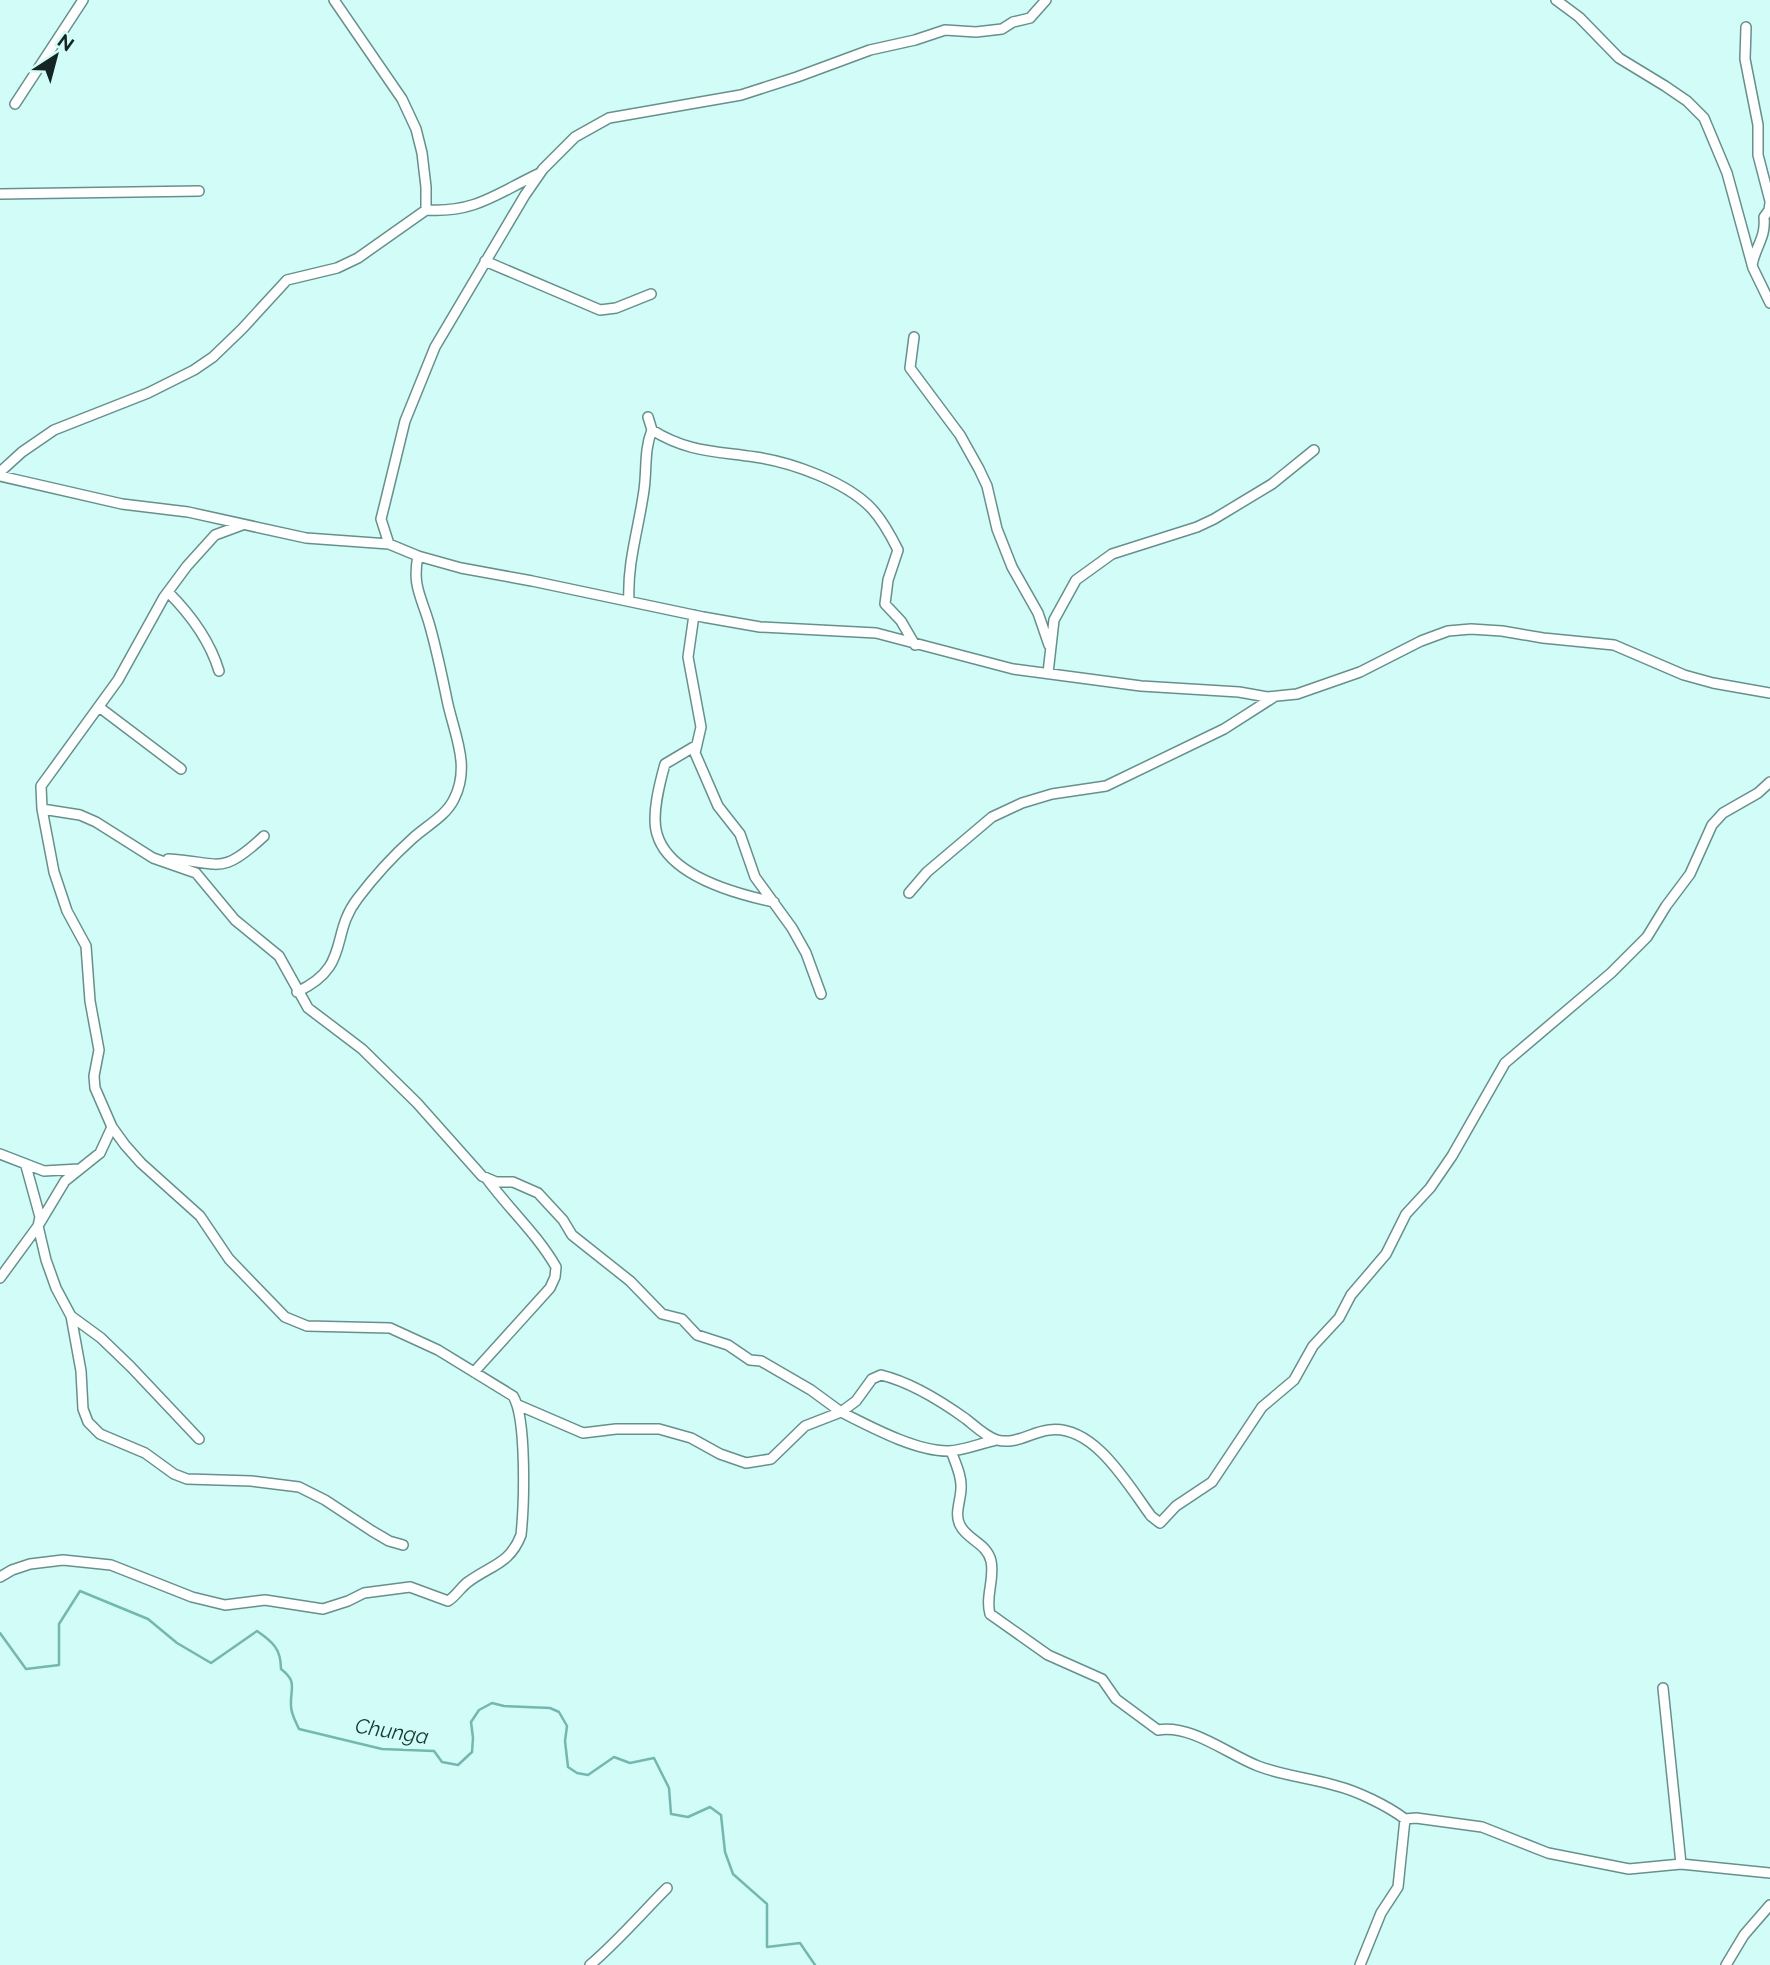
<svg xmlns="http://www.w3.org/2000/svg" width="1770" height="1965" viewBox="0 0 1770 1965" font-family="Raleway,sans-serif">
	<style>
		.lines { fill: none; stroke-linecap: round; stroke-linejoin: round }
		.stream { stroke: #74b7b0; stroke-width: 2.5 }
		.street-casing { stroke: #67908c; stroke-width: 12 }
		.street { stroke: #fff; stroke-width: 9 }
		.labels { text-anchor: middle; dominant-baseline: central; stroke-width: 7; stroke-linejoin: round; paint-order: stroke }
		.water-label { font-size: 21px; font-style: italic; fill: #163835; stroke: #d1fcf7 }
	</style>
	<rect width="100%" height="100%" fill="#d1fcf7"/>
	<g class="lines">
		<path class="stream" d="M0 1633 26 1669 59 1665V1624L80 1591 148 1619 177 1643 211 1663 257 1631C273 1642 281 1649 281 1669 298 1682 290 1688 291 1706 291 1714 296 1722 299 1729L382 1749 434 1751 442 1762 458 1765 472 1752 473 1738 471 1722 479 1710 492 1703 504 1706 550 1708 559 1712 567 1726 565 1741 568 1767 577 1773 588 1775 614 1757 630 1763 654 1758 669 1788 671 1814 688 1817 710 1807 721 1815 725 1852 733 1874 767 1904V1947L800 1943 815 1965"/>
		<defs>
			<path id="street" d="M334 0 402 99 416 129 422 153 426 187V210C475 213 496 194 538 174
				M1556 0 1579 17 1619 58 1665 86 1687 101 1704 118 1727 173 1753 268 1770 303
				M1746 27 1745 59 1758 125V155L1770 201
				M15 104 83 0
				M0 194 199 191
				M485 261 600 310 616 308 651 294
				M1752 265C1756 245 1766 238 1764 217L1769 210 1770 203
				M914 337 910 368 960 435 979 469 987 486 997 529 1012 567 1038 613 1049 645
				M648 417 652 430C687 452 715 451 755 457 791 462 847 482 872 509 883 521 891 536 898 550L888 580 885 604 901 621 915 645
				M0 472 22 452 54 430 148 393 194 370 213 357 242 329 287 280 337 268 358 258 426 210
				M0 476 122 504 188 512 306 538 389 544 418 556 461 568 532 581 703 617 760 627 876 633 1013 669 1141 686 1239 692 1267 697 1297 694 1360 672 1421 641 1448 631 1471 629 1502 631 1543 638 1614 645 1684 675 1713 683 1770 693
				M389 544 381 519 385 503 405 421 435 347 525 195 543 169 575 137 609 118 741 95 797 77 870 50 915 40 945 30 976 32 1002 29 1013 22 1030 18 1046 0
				M168 592C190 614 210 641 219 671
				M629 600C627 563 639 527 644 490 647 469 644 450 652 430
				M694 615 688 657 701 727 695 753 718 806 740 834 755 877 792 928 806 953 821 994
				M1048 673 1054 620 1076 580 1112 554 1197 527 1214 519 1272 484 1314 450
				M99 707 181 769
				M697 745 665 764C660 782 651 815 657 834 669 876 736 894 774 902
				M42 809 80 815 96 822 153 858 196 873 235 920 279 956 308 1008 362 1049 417 1103 482 1176 496 1182H513L538 1193 563 1220 572 1235 630 1281 662 1314 682 1319 697 1335 728 1345 750 1360 761 1361 811 1390 841 1412 856 1401 872 1379 881 1375C910 1382 941 1401 966 1419 975 1426 986 1437 997 1440 1016 1445 1031 1432 1049 1430 1094 1424 1128 1485 1151 1516L1160 1523 1176 1506 1212 1482 1262 1407 1294 1380 1313 1346 1339 1318 1351 1295 1386 1254 1406 1214 1430 1188 1452 1156 1505 1063 1611 973 1647 937 1666 906 1690 874 1712 825 1723 813 1758 793 1770 782
				M168 859C221 862 220 877 264 836
				M909 893 927 872 992 817 1022 803 1052 794 1106 786 1224 729 1274 697
				M297 992C352 966 329 935 358 898 374 877 393 856 412 839 426 826 446 816 454 799 472 764 452 730 446 695 441 671 436 647 429 623 421 596 412 585 418 556
				M0 1154 44 1171 79 1169
				M26 1166 40 1217 38 1226 46 1260 56 1288 71 1316 101 1338 131 1367 199 1439
				M0 1278 38 1226 65 1181 100 1153 112 1127 95 1088 94 1076 99 1050 90 1001 86 946 67 911 54 872 42 809 41 786 118 680 164 597 187 566 215 535 242 525
				M71 1316 81 1371 83 1409 88 1422 100 1434 145 1453 174 1474 187 1479 251 1481 299 1487 325 1500 372 1531 389 1541 403 1545
				M474 1372 550 1288 555 1277 556 1267C537 1234 509 1209 487 1179
				M518 1405 583 1433 616 1429H659L691 1438 720 1454 746 1463 771 1459 805 1426 841 1412C871 1427 915 1451 948 1451 963 1451 981 1443 996 1440
				M951 1451C955 1462 962 1476 961 1488 961 1500 954 1514 960 1525 967 1540 987 1543 991 1561 995 1579 985 1596 990 1614L1048 1655 1102 1679 1116 1699 1158 1730C1191 1724 1229 1755 1258 1766 1284 1776 1311 1778 1337 1786 1357 1791 1388 1806 1405 1819L1416 1818 1482 1827 1548 1853 1629 1869 1681 1864 1770 1873
				M0 1577 12 1570 30 1564 63 1560 111 1565 192 1597 225 1605 265 1600 323 1609 348 1601 364 1593 410 1587 448 1601C456 1596 461 1587 468 1582 491 1565 510 1564 521 1535 524 1507 527 1418 513 1396L438 1350 390 1328 307 1326 285 1317 229 1259 200 1216 141 1163 125 1145 112 1127
				M1663 1688 1681 1864
				M590 1965C618 1941 641 1914 667 1888
				M1360 1965 1381 1913 1398 1887 1405 1819
				M1726 1965 1744 1935 1770 1905"/>
		</defs>
		<use href="#street" class="street-casing"/>
		<use href="#street" class="street"/>
	</g>
	<g class="labels">
		<g class="water-label">
			<text transform="translate(392 1731) rotate(9)">Chunga</text>
		</g>
	</g>
	<g transform="translate(56 56) rotate(36)" stroke="#d1fcf7" stroke-width="5" paint-order="stroke">
	<path d="M0-5L12 26L0 18L-12 26Z" fill="#142523"/>
	<text y="-10" font-size="19" font-weight="bold" text-anchor="middle" fill="#142523">N</text>
	</g>
</svg>
